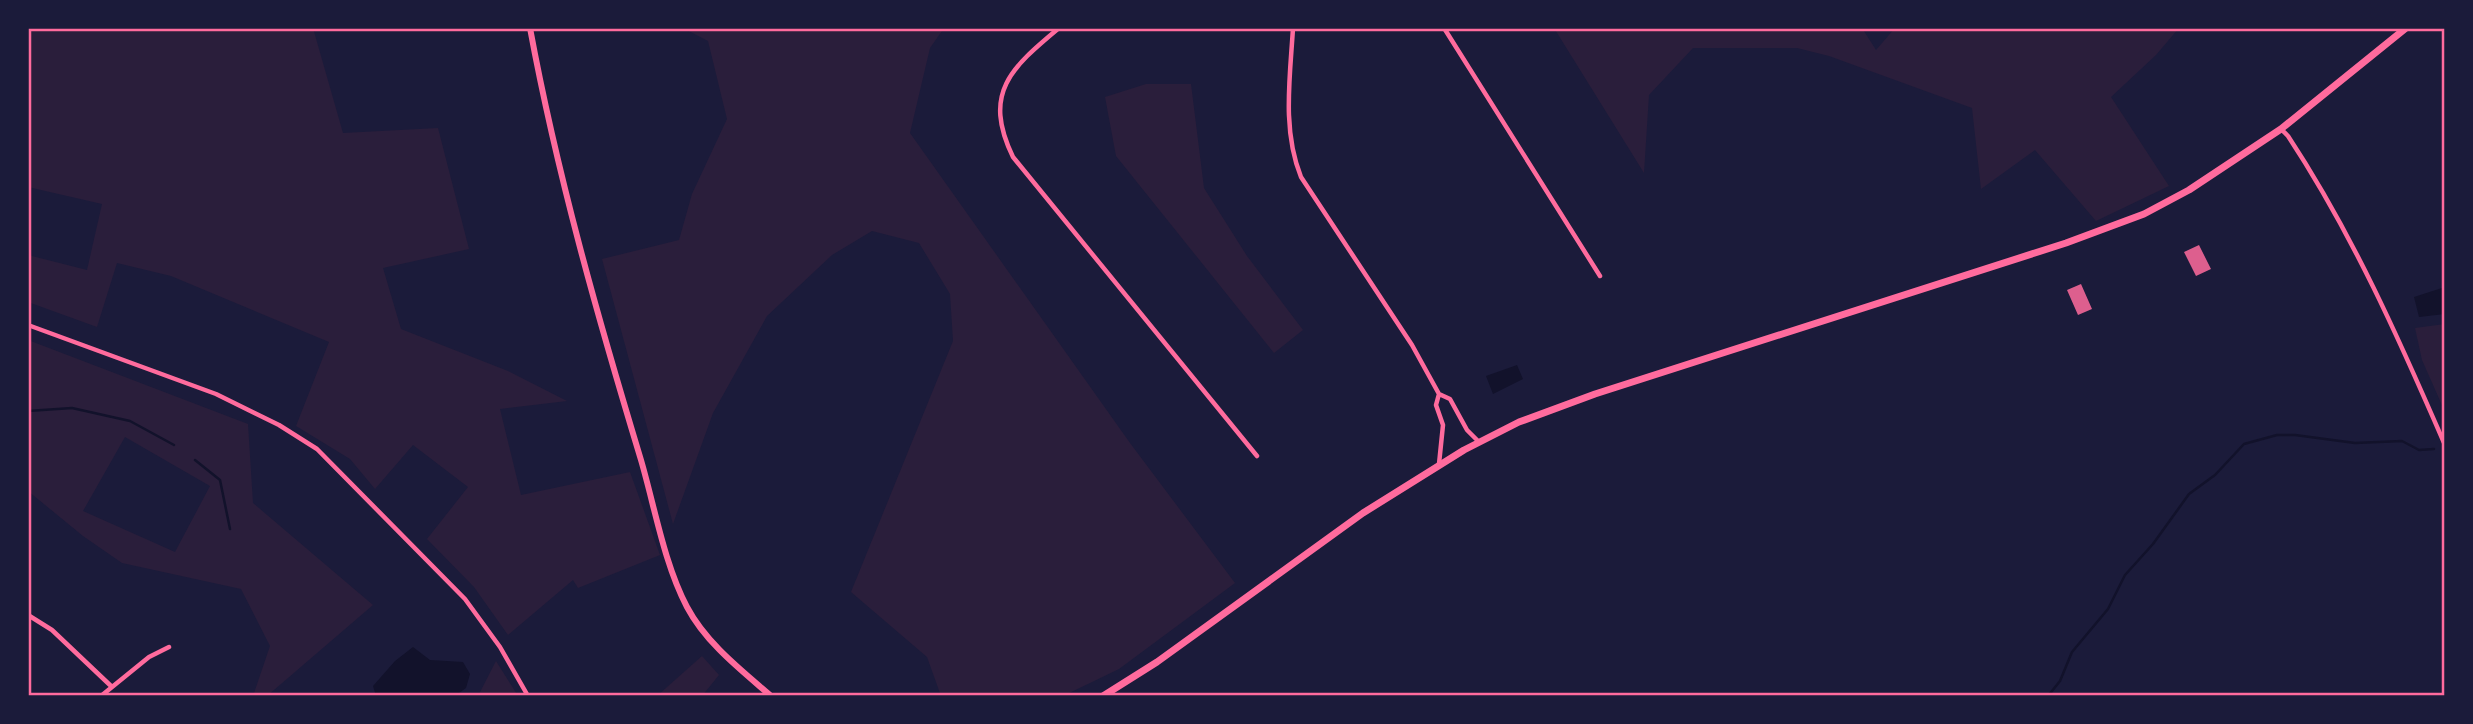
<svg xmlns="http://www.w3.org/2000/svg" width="2473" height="724" viewBox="0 0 2473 724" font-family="Commissioner,sans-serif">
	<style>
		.green { fill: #2a1e3b; fill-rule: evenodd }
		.water { fill: #12122b }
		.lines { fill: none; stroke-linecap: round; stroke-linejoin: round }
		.stream { stroke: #12122b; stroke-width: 2.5 }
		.building { fill: #dd5f8e }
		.minor { stroke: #ff6b9d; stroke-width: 4.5 }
		.tertiary { stroke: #ff6b9d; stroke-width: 6 }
		.secondary { stroke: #ff6b9d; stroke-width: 7 }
		.neatline { fill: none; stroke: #ff6b9d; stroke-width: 2.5 }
	</style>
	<rect width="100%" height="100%" fill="#1b1b3a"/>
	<path class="green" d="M28 28H313L343 133 438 128 469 249 383 268 401 329 508 371 567 401 500 409 521 495 630 472 660 555 578 588 573 580 508 635 474 587 427 539 468 487 413 445 375 489 350 459 296 426 329 342 171 276 117 263 97 327 28 302V255L87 270 102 204 28 187Z
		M683 28H944L930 48 910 133 1130 443 1235 583 1119 669 1063 696H941L927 657 851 592 953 341 950 294 919 243 872 231 832 255 767 316 713 413 673 524 602 259 679 240 692 194 727 119 708 41Z
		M1554 28H1862L1876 50 1895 28H2179L2156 55 2111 97 2169 186 2096 221 2035 150 1981 189 1972 108 1829 56 1797 48H1693L1649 95 1644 173Z
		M1146 84H1191L1204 188 1247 256 1303 330 1274 353 1116 156 1105 97Z
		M2445 324V412L2422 360 2415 328Z
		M28 340 248 424 253 503 373 605 267 696H253L270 646 241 589 122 563 83 536 28 491ZM125 437 210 486 175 552 83 511Z
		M702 656 719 675 702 696H657Z
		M496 661 518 696H478Z"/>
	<path class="water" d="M2445 287V314L2419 317 2414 297Z
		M1517 365 1523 379 1493 394 1486 376Z
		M413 647 430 660 463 662 470 674 466 688 455 696H376L373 686 395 661Z"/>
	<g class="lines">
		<path class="stream" d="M28 411 72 408 130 421 174 445
			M195 460 220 480 230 529
			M2048 696 2060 681 2072 652 2108 609 2125 575 2153 544 2189 494 2215 475 2244 444 2277 435H2295L2355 443 2402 441 2419 450 2434 449"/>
	</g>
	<path class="building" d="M2199 245 2211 269 2196 276 2184 252Z
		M2081 284 2092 309 2078 315 2067 290Z"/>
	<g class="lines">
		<path class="minor" d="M1059 28C1011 68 982 93 1013 157L1257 456
			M1293 28C1290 78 1282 130 1301 177L1412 345 1439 394 1450 399 1467 430 1479 442
			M1444 28 1600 276
			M2281 129 2288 136C2352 233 2399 339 2445 445
			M28 325 216 394 279 425 317 449 465 599 500 647 528 696
			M1439 464 1443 425 1436 405 1439 394
			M28 615 52 630 111 686
			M101 696 149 657 169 647"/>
		<path class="tertiary" d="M530 28C557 174 598 318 641 460 655 508 664 563 687 607 706 643 741 670 771 696"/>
		<path class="secondary" d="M1103 696 1157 662 1363 513 1464 450 1519 422 1595 394 2066 243 2144 214 2189 190 2281 129 2406 28"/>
	</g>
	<rect width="2473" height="724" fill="none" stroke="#1b1b3a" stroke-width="60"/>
	<rect x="30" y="30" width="2413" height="664" class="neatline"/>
</svg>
